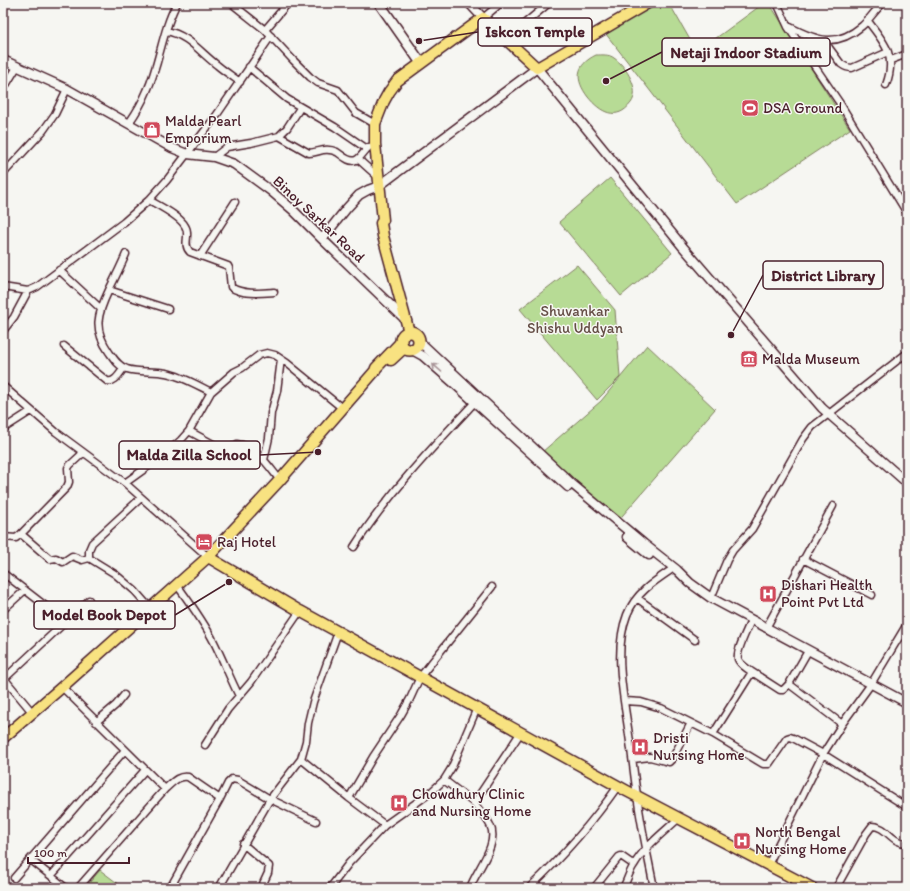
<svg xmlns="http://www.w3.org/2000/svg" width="910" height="891" viewBox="0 0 910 891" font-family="Itim,sans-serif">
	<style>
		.green { fill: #b7db95; stroke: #807d60 }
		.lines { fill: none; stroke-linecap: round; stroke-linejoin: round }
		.minor-casing { stroke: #4a1f2b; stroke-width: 9 }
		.tertiary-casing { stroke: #4a1f2b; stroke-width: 11 }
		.secondary-casing { stroke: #4a1f2b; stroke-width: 12 }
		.primary-casing { stroke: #4a1f2b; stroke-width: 13 }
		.motorway-casing { stroke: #4a1f2b; stroke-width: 14 }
		.minor { stroke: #f6f6f2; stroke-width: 6 }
		.tertiary { stroke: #f6f6f2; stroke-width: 8 }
		.secondary { stroke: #f6f6f2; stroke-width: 9 }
		.primary { stroke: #f8e281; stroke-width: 10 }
		.motorway { stroke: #f8e281; stroke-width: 11 }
		.oneway { stroke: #a99598 }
		.labels { text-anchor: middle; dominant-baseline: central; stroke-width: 3; stroke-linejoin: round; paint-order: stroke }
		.poi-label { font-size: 15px; fill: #4a1f2b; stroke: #f6f6f2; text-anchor: start }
		.street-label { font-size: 15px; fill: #4a1f2b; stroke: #f6f6f2 }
		.park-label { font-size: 15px; fill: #654e46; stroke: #f6f6f2 }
		.leader { fill: none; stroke: #4a1f2b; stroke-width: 1.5 }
		.callout-dot { fill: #4a1f2b; stroke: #f6f6f2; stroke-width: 1.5 }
		.callout { fill: #f6f6f2; stroke: #4a1f2b; stroke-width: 1.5 }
		.callout-label { font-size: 16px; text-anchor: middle; font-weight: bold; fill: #4a1f2b }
	</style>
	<rect width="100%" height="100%" fill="#f6f6f2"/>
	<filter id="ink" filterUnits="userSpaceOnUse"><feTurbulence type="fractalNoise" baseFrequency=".025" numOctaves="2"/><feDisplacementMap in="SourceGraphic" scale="8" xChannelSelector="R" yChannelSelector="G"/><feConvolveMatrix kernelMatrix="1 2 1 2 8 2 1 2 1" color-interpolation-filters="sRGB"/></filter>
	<g filter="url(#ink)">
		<path class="green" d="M648 3H669L697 52 764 3H769L850 129 737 204 648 88 602 29Z
			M596 55C602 55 609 54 614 58 626 66 641 90 631 103 617 122 600 112 588 97 575 80 575 65 596 55Z
			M610 178 672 253 621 296 559 222Z
			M577 265 615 310 620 377 597 400 520 309Z
			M647 345 715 409 616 523 542 452 601 401Z
			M100 870 124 888H85Z"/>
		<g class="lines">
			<defs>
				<path id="minor" d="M231 3 265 30 293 60 310 77 318 83 338 90 356 113 375 124
					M777 3 788 27 841 105 907 213
					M483 18 501 3
					M867 20C885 43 897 56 886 85
					M790 27C817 41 836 48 862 26 870 19 875 10 883 3
					M265 30 288 3
					M166 31C187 34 201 53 217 65 224 71 232 76 240 82
					M506 39 549 3
					M824 41 841 64C845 67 847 68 852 68L888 52
					M891 60 907 54
					M249 67 287 99 335 127 367 149
					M3 90 17 67
					M129 123C136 113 142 103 147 91 160 63 162 30 177 3
					M279 136 309 153C320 152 325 147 337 152 342 155 349 163 356 160 361 158 364 151 369 147
					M214 157 227 147 251 143 279 136 287 128 300 108
					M358 159 378 177
					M3 174 43 131 55 114 67 89
					M149 200C159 206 180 216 185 226 191 234 182 244 190 252L228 266 229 268 231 287C242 295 261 293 274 292
					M126 254C121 266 115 278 109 290 97 315 93 329 109 352 114 359 119 367 127 369 139 373 153 370 166 373 182 376 197 385 211 392
					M200 256 235 202
					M59 270 100 308
					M3 287 28 291 37 287 124 222 149 200 167 180 216 116 271 36
					M109 290 168 309
					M3 331 14 317 28 291
					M64 346 107 381C115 383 119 374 124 368
					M3 386 56 432 125 483 208 557
					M3 429 31 411
					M189 431 224 450 227 451 237 444C256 445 269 467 280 480
					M264 460 269 438 271 413 277 391 281 359
					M125 483 164 455 181 440 189 431 211 392 234 372 242 368 259 355 267 353 275 355 287 363 342 408
					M141 498 92 543 89 550V558L115 574 135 591 150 608
					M21 534 50 559 56 558 63 562 72 556 82 560 89 558
					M3 537 16 538 21 534 67 487 69 482 68 468 70 465 83 453
					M354 547C388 494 432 448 475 402
					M803 559 872 595
					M3 573 47 607
					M177 585C190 603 204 622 214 642 223 660 230 678 239 696
					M637 598 695 640
					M711 598 727 560 733 550 752 529 803 439 812 427 907 353
					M3 610 25 590
					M766 628 833 506
					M752 672 780 690H783L789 684 808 651
					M3 677 32 712
					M3 680 89 600
					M789 684 842 724
					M62 687 165 789 78 888
					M625 701 641 702 661 708 713 734 763 764H769L787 738 790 737 793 738 823 754 907 807
					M96 722 116 705 124 695
					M713 734 752 672C747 668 740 665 738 659 736 650 748 629 751 620
					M205 745 228 709 251 682 300 611
					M301 759 349 798 373 757 401 715 410 699 420 677 492 587
					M633 759 650 757 669 762 672 759 691 723
					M444 780 474 803
					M165 789C172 783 178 775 188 777L220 799
					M349 798 385 825
					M243 844 269 866 268 873 261 888
					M31 860 51 876 145 770
					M768 865 823 754 842 724 871 684 907 624
					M51 876 66 888
					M14 878 125 750
					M170 888 220 799 228 783 232 779 238 780 270 799 316 821
					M219 888 270 799 301 759 306 741 308 723 313 702 338 632
					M330 888 349 863 385 825 430 793 444 780 452 767 477 708
					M470 888C476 870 500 844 490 825 486 817 479 810 474 803L521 732
					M529 888C562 857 592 823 618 786
					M594 888 619 857 621 856 634 865
					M623 888C627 881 629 872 634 865 644 847 663 833 679 818
					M654 888C648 857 641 826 637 795 634 775 632 755 629 735 624 698 613 651 627 615 635 594 653 582 671 570
					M681 888H688
					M836 888 866 834 872 826C887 826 892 844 907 843"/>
				<path id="tertiary" d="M469 3 483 18
					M3 60 67 89 172 148 187 154 214 157 234 164 271 191 293 210 322 239 407 321
					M322 239 347 208 359 195 368 190 379 186 395 174 537 68 683 247 822 408 907 483
					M419 341 572 484 644 544 677 570 690 583 711 598 907 703
					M412 350 423 356 456 385 568 487
					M627 537 649 555"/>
				<path id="secondary" d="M379 3 421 63"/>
				<path id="primary" d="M409 332 383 236 381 223 383 220 375 144V124L384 101 389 92 397 81 483 18 537 68 648 3
					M391 360 404 348
					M208 557 300 611 625 790 812 888
					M3 738 62 687 208 557 280 480 375 371 376 368 401 342"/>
				<path id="motorway" d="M401 341a9 9 0 1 1 18 0a9 9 0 1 1-18 0Z"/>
			</defs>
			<use href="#minor" class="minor-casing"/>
			<use href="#tertiary" class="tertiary-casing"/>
			<use href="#secondary" class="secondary-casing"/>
			<use href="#primary" class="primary-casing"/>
			<use href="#motorway" class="motorway-casing"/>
			<use href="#minor" class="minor"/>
			<use href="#tertiary" class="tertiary"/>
			<use href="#secondary" class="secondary"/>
			<use href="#primary" class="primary"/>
			<use href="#motorway" class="motorway"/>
		</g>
		<defs><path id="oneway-shaft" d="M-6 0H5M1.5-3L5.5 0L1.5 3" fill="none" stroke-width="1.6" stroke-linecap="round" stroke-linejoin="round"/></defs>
		<use class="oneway" href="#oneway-shaft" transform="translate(437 368) rotate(-139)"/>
	</g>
	<defs>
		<symbol id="stadium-square" viewBox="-11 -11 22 22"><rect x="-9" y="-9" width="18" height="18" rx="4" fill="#d1495b" stroke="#f6f6f2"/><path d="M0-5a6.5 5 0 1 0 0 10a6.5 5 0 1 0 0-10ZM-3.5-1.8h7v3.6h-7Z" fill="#fff"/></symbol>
		<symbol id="shop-square" viewBox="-11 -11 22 22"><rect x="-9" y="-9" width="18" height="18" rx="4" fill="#d1495b" stroke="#f6f6f2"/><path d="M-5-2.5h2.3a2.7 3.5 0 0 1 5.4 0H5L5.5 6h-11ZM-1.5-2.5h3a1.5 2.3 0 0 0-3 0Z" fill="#fff"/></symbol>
		<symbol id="museum-square" viewBox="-11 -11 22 22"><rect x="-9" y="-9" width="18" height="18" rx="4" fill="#d1495b" stroke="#f6f6f2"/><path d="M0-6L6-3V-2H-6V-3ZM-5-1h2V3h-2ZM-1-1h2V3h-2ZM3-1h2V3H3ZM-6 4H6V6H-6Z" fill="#fff"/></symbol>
		<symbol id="hotel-square" viewBox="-11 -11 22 22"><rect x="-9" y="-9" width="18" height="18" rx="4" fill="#d1495b" stroke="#f6f6f2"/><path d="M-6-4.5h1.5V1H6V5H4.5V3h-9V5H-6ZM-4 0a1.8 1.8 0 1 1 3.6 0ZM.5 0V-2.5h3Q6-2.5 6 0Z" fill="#fff"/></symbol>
		<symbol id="hospital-square" viewBox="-11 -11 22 22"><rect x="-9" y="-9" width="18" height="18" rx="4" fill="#d1495b" stroke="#f6f6f2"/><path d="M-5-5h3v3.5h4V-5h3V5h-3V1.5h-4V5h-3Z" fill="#fff"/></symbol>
	</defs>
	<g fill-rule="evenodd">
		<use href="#stadium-square" x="740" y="98" width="20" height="20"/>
		<use href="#shop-square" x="142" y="120" width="20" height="20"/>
		<use href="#museum-square" x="739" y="349" width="20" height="20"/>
		<use href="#hotel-square" x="194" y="532" width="20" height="20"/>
		<use href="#hospital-square" x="758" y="584" width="20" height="20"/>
		<use href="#hospital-square" x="630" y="737" width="20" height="20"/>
		<use href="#hospital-square" x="389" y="793" width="20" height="20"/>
		<use href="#hospital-square" x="732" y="831" width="20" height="20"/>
	</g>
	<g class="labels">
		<g class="poi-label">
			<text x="763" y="108">DSA Ground</text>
			<text x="165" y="121">Malda Pearl<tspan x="165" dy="17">Emporium</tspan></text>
			<text x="762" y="359">Malda Museum</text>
			<text x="217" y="542">Raj Hotel</text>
			<text x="781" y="585">Dishari Health<tspan x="781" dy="17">Point Pvt Ltd</tspan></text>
			<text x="653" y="738">Dristi<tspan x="653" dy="17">Nursing Home</tspan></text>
			<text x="412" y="794">Chowdhury Clinic<tspan x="412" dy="17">and Nursing Home</tspan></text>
			<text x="755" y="832">North Bengal<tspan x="755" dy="17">Nursing Home</tspan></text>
		</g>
		<g class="street-label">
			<text transform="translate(319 219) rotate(43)">Binoy Sarkar Road</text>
		</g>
		<g class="park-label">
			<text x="575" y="311">Shuvankar<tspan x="575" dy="17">Shishu Uddyan</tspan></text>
		</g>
	</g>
	<path class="leader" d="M419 41L478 32M606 81L662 52M731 335L763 275M318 452L260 455M229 582L175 615"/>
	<g class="callout-dot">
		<circle cx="419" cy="41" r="4"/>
		<circle cx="606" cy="81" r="4"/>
		<circle cx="731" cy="335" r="4"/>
		<circle cx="318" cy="452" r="4"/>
		<circle cx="229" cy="582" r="4"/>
	</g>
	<g class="callout">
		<rect x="478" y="18" width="114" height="28" rx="4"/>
		<rect x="662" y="38" width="168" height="28" rx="4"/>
		<rect x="763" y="261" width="120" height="28" rx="4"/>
		<rect x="119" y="441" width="141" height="28" rx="4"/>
		<rect x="34" y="601" width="141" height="28" rx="4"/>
	</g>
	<g class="callout-label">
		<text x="535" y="37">Iskcon Temple</text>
		<text x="746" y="58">Netaji Indoor Stadium</text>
		<text x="823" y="281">District Library</text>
		<text x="189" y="460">Malda Zilla School</text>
		<text x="104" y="620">Model Book Depot</text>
	</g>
	<rect width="910" height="891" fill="none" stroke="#f6f6f2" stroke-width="16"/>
	<rect x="8" y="8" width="894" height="875" fill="none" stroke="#4a1f2b" stroke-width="1.5" filter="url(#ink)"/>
	<path d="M28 857v6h101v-6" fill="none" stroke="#4a1f2b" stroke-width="2"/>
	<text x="34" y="857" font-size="12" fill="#4a1f2b" stroke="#f6f6f2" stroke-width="3" paint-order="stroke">100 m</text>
</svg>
